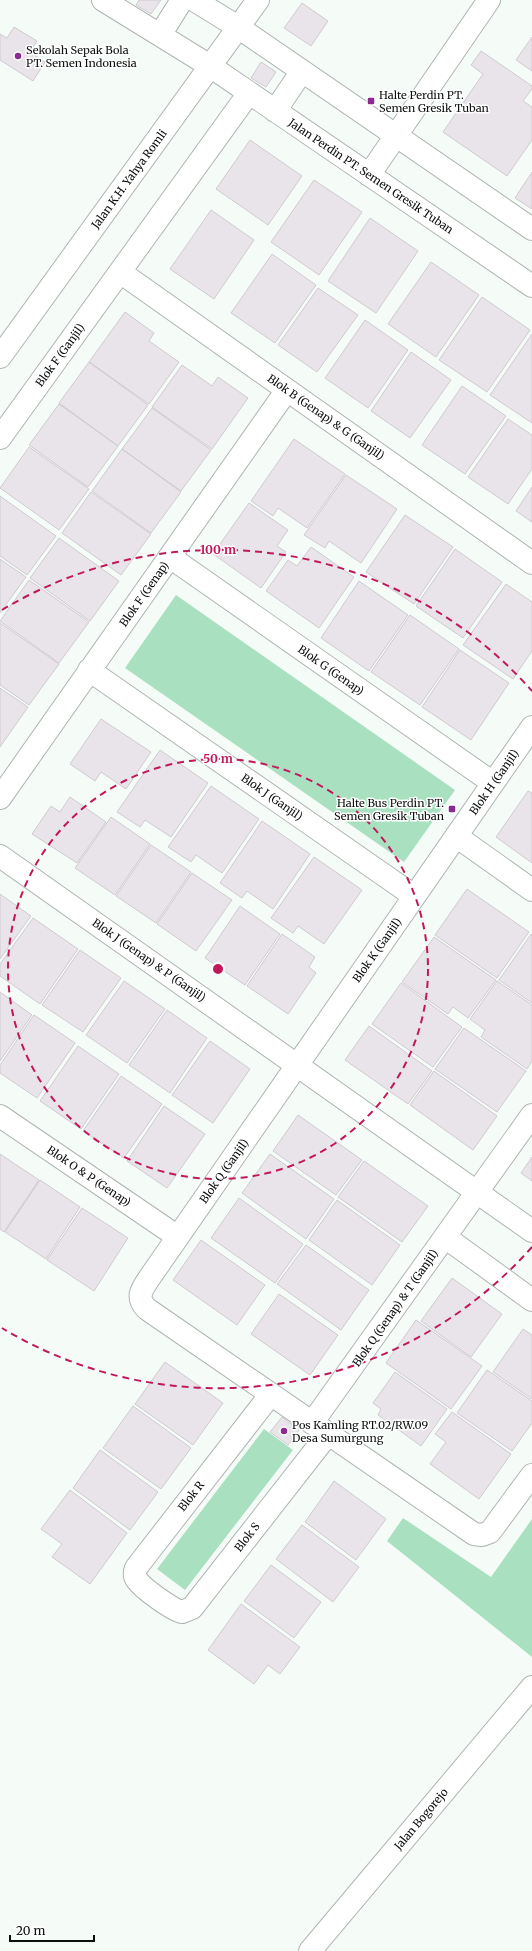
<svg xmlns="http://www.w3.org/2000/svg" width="532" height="1951" viewBox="0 0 532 1951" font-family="Merriweather,serif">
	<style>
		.green { fill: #a9e1c0 }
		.building { fill: #e9e4e9; stroke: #cfcacf }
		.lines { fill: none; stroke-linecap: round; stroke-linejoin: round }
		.street-casing { stroke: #afb5b1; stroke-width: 24 }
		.secondary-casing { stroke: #afb5b1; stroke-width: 24 }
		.street { stroke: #fff; stroke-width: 22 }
		.secondary { stroke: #fff; stroke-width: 22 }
		.ring { fill: none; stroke: #c2185b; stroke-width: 2; stroke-dasharray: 7 5 }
		.poi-dot { fill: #8c2a93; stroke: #fff; stroke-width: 1.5 }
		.labels { text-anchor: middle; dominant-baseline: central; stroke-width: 3; stroke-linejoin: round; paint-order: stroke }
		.poi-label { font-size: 11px; fill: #0c0f0d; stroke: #fff; text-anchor: start }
		.street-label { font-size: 11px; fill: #0c0f0d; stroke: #fff }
		.centre { fill: #c2185b; stroke: #fff; stroke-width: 2 }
		.ring-label { font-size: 12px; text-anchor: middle; font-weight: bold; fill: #c2185b; stroke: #fff; stroke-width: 3; stroke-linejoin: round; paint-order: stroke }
	</style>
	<rect width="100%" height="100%" fill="#f5fcf8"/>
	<path class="green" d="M176 595 455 790 404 862 125 668Z
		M264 1429 293 1450 185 1590 157 1569Z
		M403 1518 491 1577 532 1519V1657L387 1541Z"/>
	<path class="building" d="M139 0H161L151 14 136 5Z
		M302 3 328 21 311 46 284 28Z
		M14 27 37 41 30 52 45 62 33 81 0 60V34L7 38Z
		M532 37V71L516 60Z
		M481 51 532 86V89L523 101 532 107V140L507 176 443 132 483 74 471 65Z
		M261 62 276 72 266 87 251 78Z
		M250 140 302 176 268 225 216 189Z
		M532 172V209L515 198Z
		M314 180 362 212 319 275 271 242Z
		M211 210 254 240 214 299 170 269Z
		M370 218 418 251 376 313 328 281Z
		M272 254 316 285 275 343 231 313Z
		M431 262 479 295 436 357 388 324Z
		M318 288 358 315 317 372 278 345Z
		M482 297 530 330 487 392 439 360Z
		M125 312 154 333 149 341 179 362 149 404 89 362Z
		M365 320 408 350 368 408 325 378Z
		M532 334V423L490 395Z
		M411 352 451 380 410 438 371 411Z
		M89 362 148 405 118 446 59 403Z
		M182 365 212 386 218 377 248 398 212 449 152 407Z
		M462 386 506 416 465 474 422 445Z
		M59 404 118 446 88 487 29 445Z
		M152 408 211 450 181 491 122 449Z
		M508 419 532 435V469L508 504 468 477Z
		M294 439 345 474 307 528 278 508 273 516 251 501Z
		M29 447 89 489 59 530 0 488Z
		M122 449 181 492 151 533 92 491Z
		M346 475 397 509 361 563 329 541 325 548 304 535Z
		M532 487V522L516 511Z
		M91 492 151 534 121 575 62 533Z
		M0 496 56 536 27 575 0 556Z
		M249 503 288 530 277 546 286 552 261 588 213 554Z
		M405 515 453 547 414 604 366 572Z
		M59 538 119 581 90 621 30 578Z
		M311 547 354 577 319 628 266 591 288 560 297 566Z
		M455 549 502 582 463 638 416 606Z
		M0 559 26 577 0 613Z
		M29 580 89 622 59 663 0 621Z
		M359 581 408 615 369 671 321 638Z
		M506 584 532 602V651L513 679 463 645Z
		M410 615 459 649 420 705 371 672Z
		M0 623 59 664 29 705 0 685Z
		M460 650 509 683 471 740 422 707Z
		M0 688 28 707 0 747Z
		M101 719 151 752 126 789 101 772 95 781 70 764Z
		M160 750 208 783 171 837 145 820 140 827 117 812Z
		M211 786 259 819 222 873 196 855 191 862 168 847Z
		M528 791 532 793V863L496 837Z
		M70 797 106 822 77 863 32 834 51 806 60 812Z
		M111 817 150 844 115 895 75 868Z
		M262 821 310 854 273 909 247 891 242 898 220 883Z
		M151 845 191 872 156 923 116 896Z
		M314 857 362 890 324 944 298 926 293 933 271 918Z
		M192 873 232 900 196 951 157 924Z
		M467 889 529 932 497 978 435 935Z
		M0 894 31 916 0 959Z
		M240 906 280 934 245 985 205 958Z
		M33 918 78 949 40 1004 0 976V964Z
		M282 934 315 957 309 967 316 973 288 1014 247 986Z
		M531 934 532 935V1003L499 980Z
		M434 937 496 980 468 1018 453 1007 448 1014 402 982Z
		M80 950 121 978 83 1032 42 1005Z
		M124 981 165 1009 127 1063 86 1035Z
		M497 981 532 1005V1061L527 1069 481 1037 485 1030 470 1019Z
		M401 983 462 1027 433 1067 372 1024Z
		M0 992 32 1015 0 1061Z
		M167 1010 207 1038 170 1093 129 1065Z
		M34 1015 75 1043 37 1098 0 1073V1065Z
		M369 1026 432 1071 408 1104 345 1060Z
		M464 1028 526 1071 497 1112 435 1069Z
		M210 1041 250 1069 213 1123 172 1095Z
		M78 1046 119 1074 81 1129 40 1101Z
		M434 1071 497 1116 473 1150 410 1105Z
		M121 1076 162 1104 124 1158 83 1131Z
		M164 1106 205 1134 167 1188 127 1161Z
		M298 1115 362 1160 336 1195 273 1151Z
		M0 1154 39 1180 4 1232 0 1229Z
		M270 1154 334 1199 306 1239 242 1193Z
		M532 1157V1181L521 1173Z
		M364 1161 428 1206 402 1242 338 1197Z
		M40 1180 80 1207 46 1259 5 1232Z
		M239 1198 303 1244 275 1283 211 1238Z
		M337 1200 400 1245 372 1285 309 1240Z
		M82 1208 128 1238 94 1291 47 1260Z
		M201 1240 265 1285 237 1325 173 1280Z
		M306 1245 369 1290 341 1330 277 1284Z
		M452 1278 502 1314 471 1357 421 1321Z
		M279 1294 338 1335 310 1375 251 1334Z
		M416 1320 482 1366 451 1409 386 1363Z
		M523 1329 532 1335V1399L493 1372Z
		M165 1362 223 1403 193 1445 135 1404Z
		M487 1370 532 1401V1423L512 1451 457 1413Z
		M395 1372 447 1409 421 1446 378 1415 381 1409 373 1403Z
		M133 1406 191 1448 161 1489 103 1448Z
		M452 1412 511 1454 479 1499 430 1464 446 1442 435 1434Z
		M282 1417 299 1430 288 1445 270 1432Z
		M100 1450 158 1492 130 1530 73 1488Z
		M334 1481 386 1519 356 1560 305 1522Z
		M70 1490 127 1533 90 1584 52 1557 62 1544 41 1529Z
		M302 1525 359 1567 333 1602 276 1559Z
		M271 1565 321 1602 294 1638 244 1601Z
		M241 1604 300 1647 280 1674 268 1665 254 1684 208 1650Z"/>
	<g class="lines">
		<defs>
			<path id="street" d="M103 0 210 66 532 286
				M194 0 238 27 532 229
				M160 35 182 0
				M275 111 302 71
				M369 175 489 0
				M120 272 532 563
				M0 438 249 93
				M170 557 493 783
				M89 670 414 896
				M532 727 150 1277C142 1289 135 1297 147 1309L474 1534 482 1535 490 1532 532 1475
				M0 798 287 390
				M456 836 532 890
				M0 856 532 1231
				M0 1116 178 1237
				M445 1237 532 1300
				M271 1394 136 1568C134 1573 134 1576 137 1580 143 1589 173 1610 182 1612L192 1608 328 1434
				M312 1423 532 1115"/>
			<path id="secondary" d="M0 357 258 0
				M310 1951 532 1687"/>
		</defs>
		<use href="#street" class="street-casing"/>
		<use href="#secondary" class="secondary-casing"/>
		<use href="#street" class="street"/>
		<use href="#secondary" class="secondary"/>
	</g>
	<g class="ring">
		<circle cx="218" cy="969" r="210"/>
		<path d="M532 1247A419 419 0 0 1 2 1328M2 610A419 419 0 0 1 532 691"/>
	</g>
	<g class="poi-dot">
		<circle cx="18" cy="56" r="4"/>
		<rect x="367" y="97" width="8" height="8" rx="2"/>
		<rect x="448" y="805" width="8" height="8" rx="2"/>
		<circle cx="284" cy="1431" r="4"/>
	</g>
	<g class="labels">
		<g class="poi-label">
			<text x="26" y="50">Sekolah Sepak Bola<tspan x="26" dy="13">PT. Semen Indonesia</tspan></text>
			<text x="379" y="95">Halte Perdin PT.<tspan x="379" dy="13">Semen Gresik Tuban</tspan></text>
			<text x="444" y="803" text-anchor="end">Halte Bus Perdin PT.<tspan x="444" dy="13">Semen Gresik Tuban</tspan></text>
			<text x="292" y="1425">Pos Kamling RT.02/RW.09<tspan x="292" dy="13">Desa Sumurgung</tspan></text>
		</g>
		<g class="street-label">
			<text transform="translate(371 176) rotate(34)">Jalan Perdin PT. Semen Gresik Tuban</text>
			<text transform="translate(129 179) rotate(-54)">Jalan K.H. Yahya Romli</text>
			<text transform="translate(60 355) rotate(-54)">Blok F (Ganjil)</text>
			<text transform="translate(326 417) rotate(35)">Blok B (Genap) &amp; G (Ganjil)</text>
			<text transform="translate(144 594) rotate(-55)">Blok F (Genap)</text>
			<text transform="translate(331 670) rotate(35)">Blok G (Genap)</text>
			<text transform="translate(494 782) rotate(-55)">Blok H (Ganjil)</text>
			<text transform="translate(272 797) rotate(35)">Blok J (Ganjil)</text>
			<text transform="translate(377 950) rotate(-55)">Blok K (Ganjil)</text>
			<text transform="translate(149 960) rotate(35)">Blok J (Genap) &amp; P (Ganjil)</text>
			<text transform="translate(224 1171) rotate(-55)">Blok Q (Ganjil)</text>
			<text transform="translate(89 1176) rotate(34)">Blok O &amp; P (Genap)</text>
			<text transform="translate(395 1308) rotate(-55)">Blok Q (Genap) &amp; T (Ganjil)</text>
			<text transform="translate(191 1496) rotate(-52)">Blok R</text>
			<text transform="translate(247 1537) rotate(-52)">Blok S</text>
			<text transform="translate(421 1819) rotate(-50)">Jalan Bogorejo</text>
		</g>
	</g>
	<circle cx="218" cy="969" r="6" class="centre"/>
	<g class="ring-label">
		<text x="218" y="554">100 m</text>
		<text x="218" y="763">50 m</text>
	</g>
	<path d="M10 1935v6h84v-6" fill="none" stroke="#0c0f0d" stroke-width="2"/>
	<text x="16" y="1935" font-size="12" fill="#0c0f0d" stroke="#ffffff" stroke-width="3" paint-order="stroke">20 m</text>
</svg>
